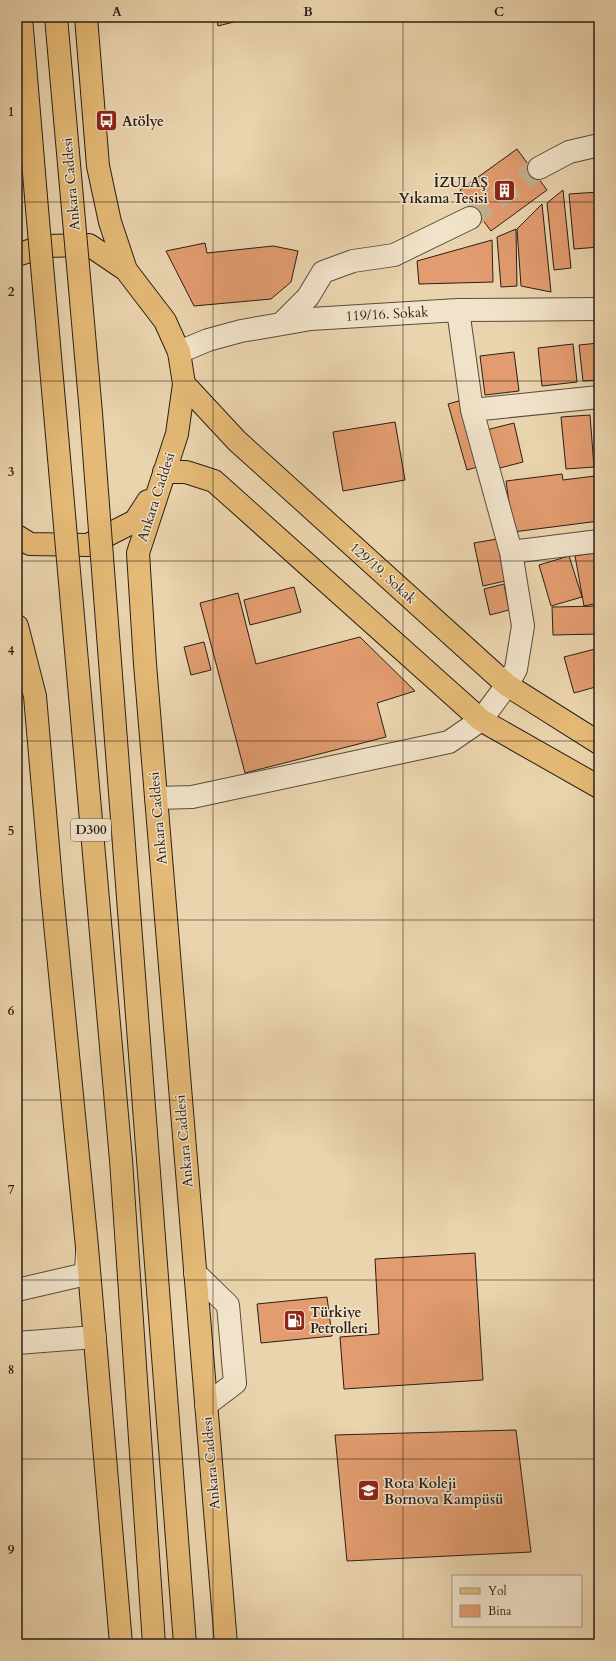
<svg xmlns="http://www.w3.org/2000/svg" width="616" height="1661" viewBox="0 0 616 1661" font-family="Cardo,serif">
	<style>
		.building { fill: #e29c6f; stroke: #2a1e18 }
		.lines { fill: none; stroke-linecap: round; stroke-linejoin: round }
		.minor-tunnel { stroke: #c4b08f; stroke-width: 22; stroke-dasharray: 22 11; stroke-linecap: butt }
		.minor-casing { stroke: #5a4c3d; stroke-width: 24 }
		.major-casing { stroke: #2a1e18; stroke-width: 24 }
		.minor { stroke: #f1e3ca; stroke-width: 22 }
		.major { stroke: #e5ba76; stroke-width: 22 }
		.highway-bridge-casing { stroke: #2a1e18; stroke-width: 24; stroke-linecap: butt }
		.highway-bridge { stroke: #e5ba76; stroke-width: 22 }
		.grid { fill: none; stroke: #2a1e18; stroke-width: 1; stroke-opacity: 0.55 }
		.labels { text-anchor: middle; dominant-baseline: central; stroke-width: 3; stroke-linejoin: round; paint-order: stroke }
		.shield { fill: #f1e3ca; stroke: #66594d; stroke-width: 1 }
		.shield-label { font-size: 13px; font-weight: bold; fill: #2a1e18 }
		.poi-label { font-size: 14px; font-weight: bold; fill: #2a1e18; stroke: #f1e3ca; text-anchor: start }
		.street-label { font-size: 14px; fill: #2a1e18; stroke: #f1e3ca }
		.neatline { fill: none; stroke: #2a1e18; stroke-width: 1.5 }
		.grid-label { font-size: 13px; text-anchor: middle; font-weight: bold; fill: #2a1e18 }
	</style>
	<rect width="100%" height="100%" fill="#ead4ad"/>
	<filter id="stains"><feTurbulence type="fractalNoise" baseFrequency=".005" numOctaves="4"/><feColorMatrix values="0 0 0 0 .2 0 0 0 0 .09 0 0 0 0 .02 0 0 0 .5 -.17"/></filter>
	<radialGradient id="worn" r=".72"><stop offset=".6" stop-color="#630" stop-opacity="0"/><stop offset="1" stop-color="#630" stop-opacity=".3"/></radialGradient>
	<path class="building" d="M216 17H253L218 26Z
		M517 149 547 190 491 231 460 190Z
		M563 190 571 268 554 270 547 203Z
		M599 192V247L574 249 569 194Z
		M542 204 551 292 521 286 517 229Z
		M516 229 517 286 501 287 497 237Z
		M492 240 493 282 419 284 417 261Z
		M205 243 207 253 273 246 298 251 291 282 271 299 194 306 166 251Z
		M599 343V380L583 381 579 345Z
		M573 344 577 382 542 386 538 348Z
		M514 352 519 391 485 395 480 356Z
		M462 400 481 466 467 470 448 404Z
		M590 415 594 467 566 469 561 417Z
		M395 422 405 480 343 491 333 432Z
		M514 423 523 462 496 469 486 430Z
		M562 474 563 480 595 476 599 506V521L513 532 506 481Z
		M497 539 505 581 483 586 474 543Z
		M599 552V603L584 606 575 556Z
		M569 556 582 597 551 606 539 565Z
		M504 584 509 610 490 615 484 589Z
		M294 587 301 612 250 625 244 600Z
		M238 593 256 664 360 637 415 691 377 703 386 737 245 773 200 603Z
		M599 606V634L553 635 552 607Z
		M204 642 211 670 191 675 184 647Z
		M599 648V686L574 693 564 657Z
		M475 1253 483 1380 344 1389 340 1337 379 1334 375 1259Z
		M327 1297 332 1336 261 1343 257 1304Z
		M516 1430 531 1552 347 1561 335 1435Z"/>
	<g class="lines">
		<path class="minor-tunnel" d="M470 218 539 168"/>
		<defs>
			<path id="minor" d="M539 168 569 152 599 145
				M281 324 308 297 323 272 353 261 394 255 470 218
				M179 352 208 340 241 331 311 319 458 310 599 309
				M472 410 599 397
				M511 552 599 541
				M156 798 192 797 449 742 481 720 507 685 516 669 523 626 511 552 472 410 458 310
				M195 1273 228 1305 235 1383 206 1405
				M17 1290 86 1274 87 1252
				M17 1343 95 1337"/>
			<path id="major" d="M86 17 98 166 110 222 126 270 165 321 179 352 184 384 177 434 138 553 145 664 226 1644
				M17 255 44 246 89 245 126 270
				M184 384 237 441 507 685 599 743
				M164 472H186L214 481 481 720 599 787
				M17 536 30 544 88 545 135 521 148 501
				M17 626 35 696 52 893 87 1247 121 1644"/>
		</defs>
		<use href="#minor" class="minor-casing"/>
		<use href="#major" class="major-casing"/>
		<use href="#minor" class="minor"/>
		<use href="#major" class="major"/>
		<defs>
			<path id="highway-bridge" d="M21 17 37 209 121 1160 154 1644
				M56 17 91 413 185 1644"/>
		</defs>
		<use href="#highway-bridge" class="highway-bridge-casing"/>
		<use href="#highway-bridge" class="highway-bridge"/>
	</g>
	<path class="grid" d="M213 17V1644M403 17V1644M17 202H599M17 381H599M17 561H599M17 741H599M17 920H599M17 1100H599M17 1280H599M17 1459H599"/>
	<defs>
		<symbol id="bus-square" viewBox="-11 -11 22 22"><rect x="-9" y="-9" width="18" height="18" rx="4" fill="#8f2418" stroke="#f1e3ca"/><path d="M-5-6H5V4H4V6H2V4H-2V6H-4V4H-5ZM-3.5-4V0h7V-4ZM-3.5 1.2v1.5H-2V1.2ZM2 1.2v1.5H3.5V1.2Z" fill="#fff"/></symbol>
		<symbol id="building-square" viewBox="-11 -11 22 22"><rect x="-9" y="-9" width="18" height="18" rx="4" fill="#8f2418" stroke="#f1e3ca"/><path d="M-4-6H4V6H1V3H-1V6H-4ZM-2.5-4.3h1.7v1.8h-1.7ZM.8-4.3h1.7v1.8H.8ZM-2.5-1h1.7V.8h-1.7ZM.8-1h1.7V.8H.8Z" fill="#fff"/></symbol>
		<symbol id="fuel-square" viewBox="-11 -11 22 22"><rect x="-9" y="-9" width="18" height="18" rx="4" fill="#8f2418" stroke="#f1e3ca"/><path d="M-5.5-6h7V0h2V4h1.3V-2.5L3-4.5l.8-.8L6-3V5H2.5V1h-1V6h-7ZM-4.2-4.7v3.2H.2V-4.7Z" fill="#fff"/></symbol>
		<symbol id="school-square" viewBox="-11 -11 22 22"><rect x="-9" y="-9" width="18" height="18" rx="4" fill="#8f2418" stroke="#f1e3ca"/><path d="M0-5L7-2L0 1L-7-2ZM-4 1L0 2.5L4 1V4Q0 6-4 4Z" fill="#fff"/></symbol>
	</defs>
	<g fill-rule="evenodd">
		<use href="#bus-square" x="94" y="108" width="25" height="25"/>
		<use href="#building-square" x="492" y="178" width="25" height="25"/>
		<use href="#fuel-square" x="282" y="1308" width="25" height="25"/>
		<use href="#school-square" x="356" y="1478" width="25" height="25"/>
	</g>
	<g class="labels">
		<rect class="shield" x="71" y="819" width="40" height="22" rx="3"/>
		<g class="shield-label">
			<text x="91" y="830">D300</text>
		</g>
		<g class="poi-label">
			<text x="122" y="121">Atölye</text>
			<text x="488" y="182" text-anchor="end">İZULAŞ<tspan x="488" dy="16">Yıkama Tesisi</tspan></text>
			<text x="310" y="1312">Türkiye<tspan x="310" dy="16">Petrolleri</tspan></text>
			<text x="384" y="1483">Rota Koleji<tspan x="384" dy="16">Bornova Kampüsü</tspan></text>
		</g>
		<g class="street-label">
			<text transform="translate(71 184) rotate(-95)">Ankara Caddesi</text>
			<text transform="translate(387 314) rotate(-3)">119/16. Sokak</text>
			<text transform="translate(156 497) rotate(-72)">Ankara Caddesi</text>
			<text transform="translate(383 573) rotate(42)">129/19. Sokak</text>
			<text transform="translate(158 818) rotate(-95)">Ankara Caddesi</text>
			<text transform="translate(184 1141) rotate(-95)">Ankara Caddesi</text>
			<text transform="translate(211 1463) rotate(-95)">Ankara Caddesi</text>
		</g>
	</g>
	<rect width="616" height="1661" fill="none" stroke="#ead4ad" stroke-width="44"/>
	<rect x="452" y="1575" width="130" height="52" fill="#f1e3ca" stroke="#a19483"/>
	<rect x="460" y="1588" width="20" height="6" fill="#e5ba76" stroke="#a19483"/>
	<text x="488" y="1595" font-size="12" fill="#2a1e18">Yol</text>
	<rect x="460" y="1605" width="20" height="12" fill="#e29c6f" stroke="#a19483"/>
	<text x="488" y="1615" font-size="12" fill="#2a1e18">Bina</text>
	<rect x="22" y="22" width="572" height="1617" class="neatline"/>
	<g class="grid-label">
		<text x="117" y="16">A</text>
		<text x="308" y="16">B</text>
		<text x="499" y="16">C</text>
		<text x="11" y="116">1</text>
		<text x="11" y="296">2</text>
		<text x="11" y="476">3</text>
		<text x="11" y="655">4</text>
		<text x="11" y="835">5</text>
		<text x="11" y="1015">6</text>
		<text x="11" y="1194">7</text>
		<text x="11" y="1374">8</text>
		<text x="11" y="1554">9</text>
	</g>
	<rect width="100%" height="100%" filter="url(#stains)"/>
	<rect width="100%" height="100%" fill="url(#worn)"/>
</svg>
